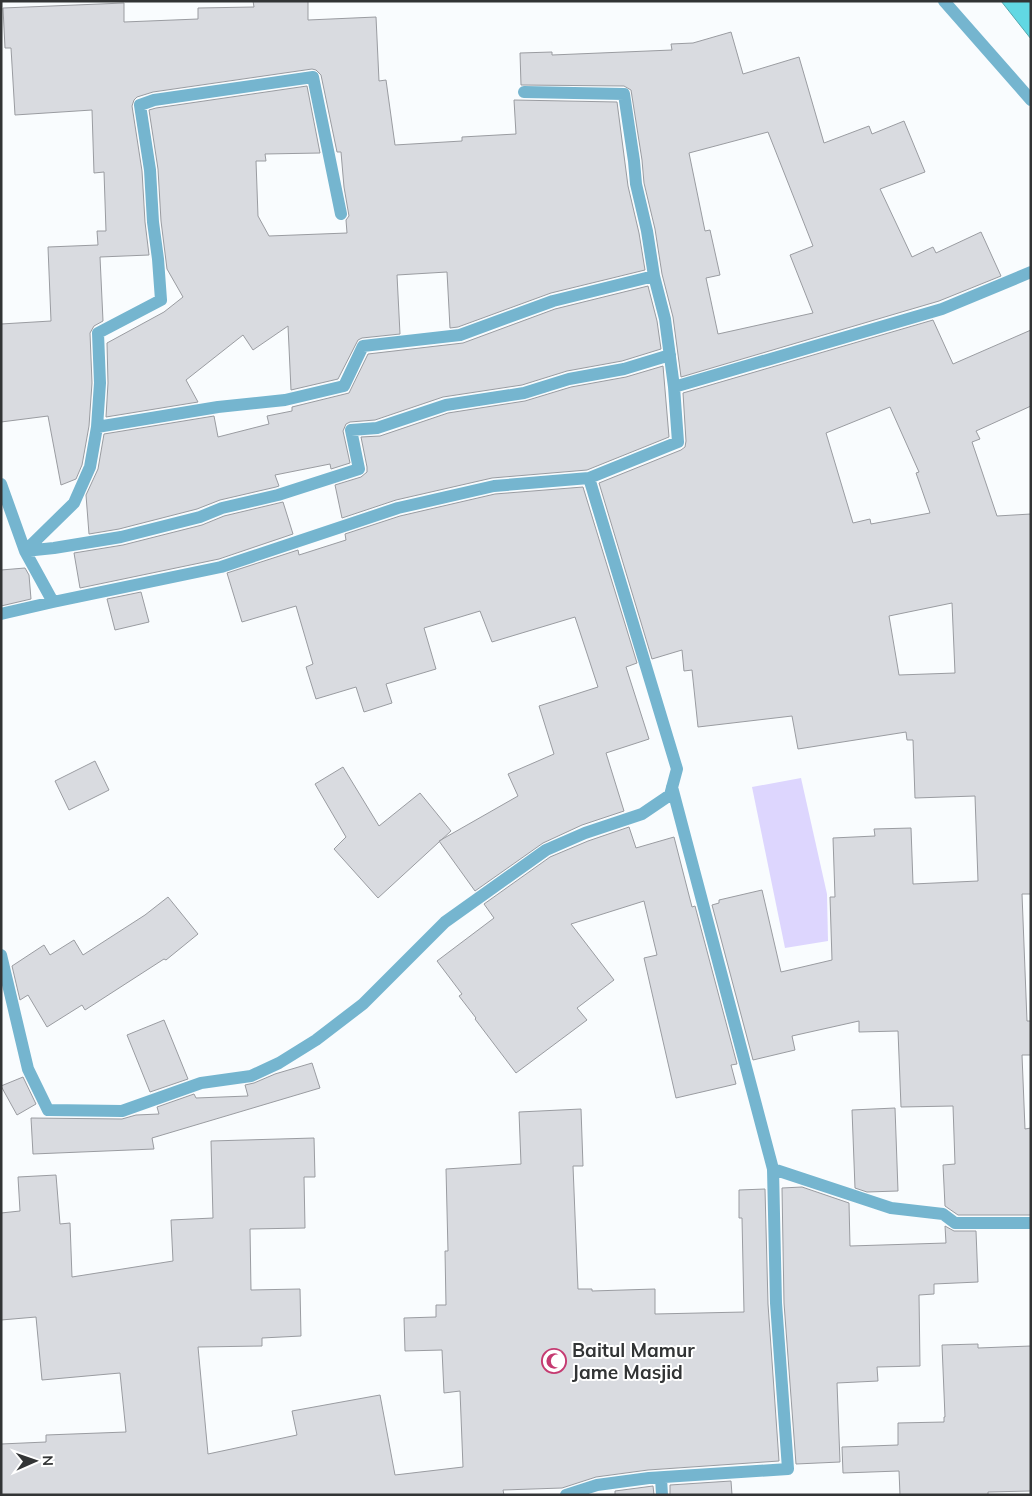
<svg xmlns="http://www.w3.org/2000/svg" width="1032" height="1496" viewBox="0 0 1032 1496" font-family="Mulish,sans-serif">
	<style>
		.green { fill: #ddd6fe }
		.water { fill: #61d8e3; stroke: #53a7af }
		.building { fill: #d9dbe0; stroke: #9a9ca1; fill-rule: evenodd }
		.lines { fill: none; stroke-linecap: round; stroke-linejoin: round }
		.minor { stroke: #75b5cf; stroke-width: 12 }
		.labels { text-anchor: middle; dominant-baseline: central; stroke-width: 4; stroke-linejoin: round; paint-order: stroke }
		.poi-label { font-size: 19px; font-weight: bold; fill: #323435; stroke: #fff; text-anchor: start }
	</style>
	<rect width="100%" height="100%" fill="#f9fcfe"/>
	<path class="green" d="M801 778 827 894 828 941 785 948 752 787Z"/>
	<path class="water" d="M1001 1H1031V39Z"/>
	<path class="building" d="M253 1H308V20L376 17 379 81 386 80 395 145 462 141V137L516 134 514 100 617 102 628 186 639 233 645 270 551 293 458 327 450 328 447 272 397 275 400 334 362 338 358 340 338 379 291 390 288 326 253 350 243 335 186 380 198 402 106 417 108 383 107 343 164 312 183 297 167 269 161 221 158 169 149 110 156 108 307 86 320 153 265 154 266 161H256L258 216 269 236 347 233 346 220 349 216 344 187 341 152H337L321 75 316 70 312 69 153 92 137 97 134 100 132 106 142 171 145 222 149 255 100 257 103 321 94 326 90 333 92 383 89 426 82 465 76 479 61 485 48 416 1 422V324L51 321 48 247 98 245 97 231H106L104 172 94 173 92 110 15 115 11 48H5L3 8 124 3V22L198 19V8L254 7Z
		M731 32 743 74 799 57 824 143 869 126 872 134 904 121 925 172 880 189 912 257 933 247 936 253 981 232 1001 276 939 301 681 377 673 317 662 274 655 229 644 183 642 160 631 90 624 86 521 85 520 53 552 52V55L672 50 671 44 693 43ZM768 132 813 246 790 255 813 313 718 334 706 278 720 275 710 230 705 231 689 153Z
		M648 286 657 321 661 349 622 361 567 371 522 385 443 397 375 420 350 422 346 424 343 431 350 463 331 469 330 464 275 475 279 486 276 487 220 500 197 509 119 529 89 534 86 495 98 469 104 434 214 416 218 437 269 424 267 416 292 411V407L349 393 368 354 463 343 555 309Z
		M933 320 953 364 1031 330V406L976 431 980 439 972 442 997 516 1031 514V894H1022L1027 1021H1031V1055H1022L1025 1129 1031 1128V1215H958L945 1206 943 1165 955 1164 953 1106 901 1107 898 1031 859 1032V1021L792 1036 795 1050 753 1060 712 905 719 903V900L762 890 781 972 832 960 830 897H835L833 838 875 836 874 829 911 828 913 884 978 881 975 796 915 798 913 740H907L906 732 798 749 792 716 698 727 692 670 684 671 682 650 652 659 599 483 681 450 685 447 686 441 683 393ZM890 407 919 472 916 473 930 513 871 524 870 519 853 523 826 433ZM952 603 955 673 899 675 889 616Z
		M663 366 669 437 587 470 492 478 396 500 342 518 335 485 361 477 367 472V467L361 437 380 436 448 413 525 401 571 387 626 377Z
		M583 487 637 663 626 667 649 739 606 753 624 811 582 825 543 843 475 891 439 841 518 796 508 774 554 754 539 706 598 687 575 617 492 642 480 611 424 628 436 669 386 684 392 703 364 712 356 687 316 699 306 667 313 664 296 606 242 622 227 573 298 550 299 555 346 540 345 534 400 516 495 494Z
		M283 502 293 534 219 559 80 588 74 553 123 545 202 525 224 516Z
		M25 568 29 575 31 599 1 606V570Z
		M141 592 149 622 115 630 107 599Z
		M95 761 109 790 69 810 55 781Z
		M343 767 379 826 420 793 451 831 378 898 334 849 346 837 315 784Z
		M629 827 636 848 674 837 692 907 695 906 737 1064 731 1065 736 1084 676 1098 644 958 657 955 644 901 571 924 614 980 577 1008 587 1020 516 1073 475 1019 476 1018 459 996 462 994 437 961 494 918 484 904 550 857 588 841Z
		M168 897 198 934 166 960 164 959 85 1010 82 1005 47 1027 28 995 20 1000 12 966 44 945 50 955 74 940 83 955 145 915Z
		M164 1020 188 1079 150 1092 127 1035Z
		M312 1063 320 1088 152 1138 154 1149 33 1154 31 1118 122 1119 136 1115 159 1114 157 1107 194 1094 196 1098 248 1096 245 1085 254 1083 275 1074Z
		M23 1077 36 1104 17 1115 1 1086Z
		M895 1108 898 1191 867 1192 855 1188 852 1110Z
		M581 1109 583 1166H573L578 1289H592V1291L655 1289V1314L744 1312 742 1218H739V1190L765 1189 768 1304 779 1461 648 1470 596 1477 562 1488 503 1490 504 1495H1V1444L46 1442V1435L126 1432 120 1373 42 1380 36 1317 1 1320V1213L20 1211 18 1177 56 1175 60 1224 70 1223 72 1277 173 1261 171 1220 213 1218 211 1141 314 1138 315 1177H304L305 1228 250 1229 251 1290 300 1289 301 1336 262 1338V1346L198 1347 208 1454 297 1435 292 1411 380 1395 395 1475 463 1467 460 1391 444 1393 442 1350 405 1351 404 1318 436 1317V1305H446L445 1251H448L446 1169 521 1164 519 1112Z
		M802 1187 849 1203 850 1246 946 1243 945 1226 954 1231H976L978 1282 934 1284V1294L919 1295 920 1366 877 1367 878 1381 837 1383 840 1462 796 1464 784 1303 782 1188Z
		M978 1344V1348L1031 1346V1491L988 1492V1495H900L899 1471 843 1473 842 1447 898 1445V1423L944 1422V1417H945L942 1345Z
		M731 1481 732 1495H670V1485Z
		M653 1486 654 1495H615V1491Z"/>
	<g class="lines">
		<path class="minor" d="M944 1 1031 100
			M524 92 624 94 634 161 636 184 647 231 654 276 665 319 674 387
			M341 214 313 77 154 100 140 105 150 170 153 222 158 259 161 300 98 333 100 383 97 427 90 467 74 503 25 551 54 548 121 537 200 517 222 508 278 495 359 469 351 430 377 428 446 405 524 393 569 379 624 369 670 355
			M97 427 218 407 285 400 344 386 363 346 460 335 553 301 654 276
			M1 484 25 551 53 602
			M1 614 53 602 221 567 398 508 494 486 589 478 678 442 674 387 942 309 1031 272
			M672 787 773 1169
			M1 955 28 1069 48 1110 122 1111 201 1083 251 1076 279 1063 316 1040 363 1004 445 922 546 850 585 833 642 814 670 795 677 769 589 478
			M661 1478 662 1495
			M566 1495 597 1485 649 1478 788 1469 776 1303 773 1169 891 1208 943 1214 955 1223H1031"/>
	</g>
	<defs>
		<symbol id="mosque-ring" viewBox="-11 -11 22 22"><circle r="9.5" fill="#fff" stroke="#c53a71" stroke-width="1.5"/><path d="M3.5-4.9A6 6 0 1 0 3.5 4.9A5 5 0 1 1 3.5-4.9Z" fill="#c53a71"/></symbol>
	</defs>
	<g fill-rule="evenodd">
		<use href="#mosque-ring" x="540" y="1347" width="28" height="28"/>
	</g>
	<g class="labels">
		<g class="poi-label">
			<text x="572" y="1350">Baitul Mamur<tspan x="572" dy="22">Jame Masjid</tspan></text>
		</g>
	</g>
	<rect width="1032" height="1496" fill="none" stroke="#323435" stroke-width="5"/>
	<g transform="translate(35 1461) rotate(88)" stroke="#ffffff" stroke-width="4" paint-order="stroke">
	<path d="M0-4L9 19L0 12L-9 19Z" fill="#323435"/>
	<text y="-8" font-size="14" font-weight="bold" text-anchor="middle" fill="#323435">N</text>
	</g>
</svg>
